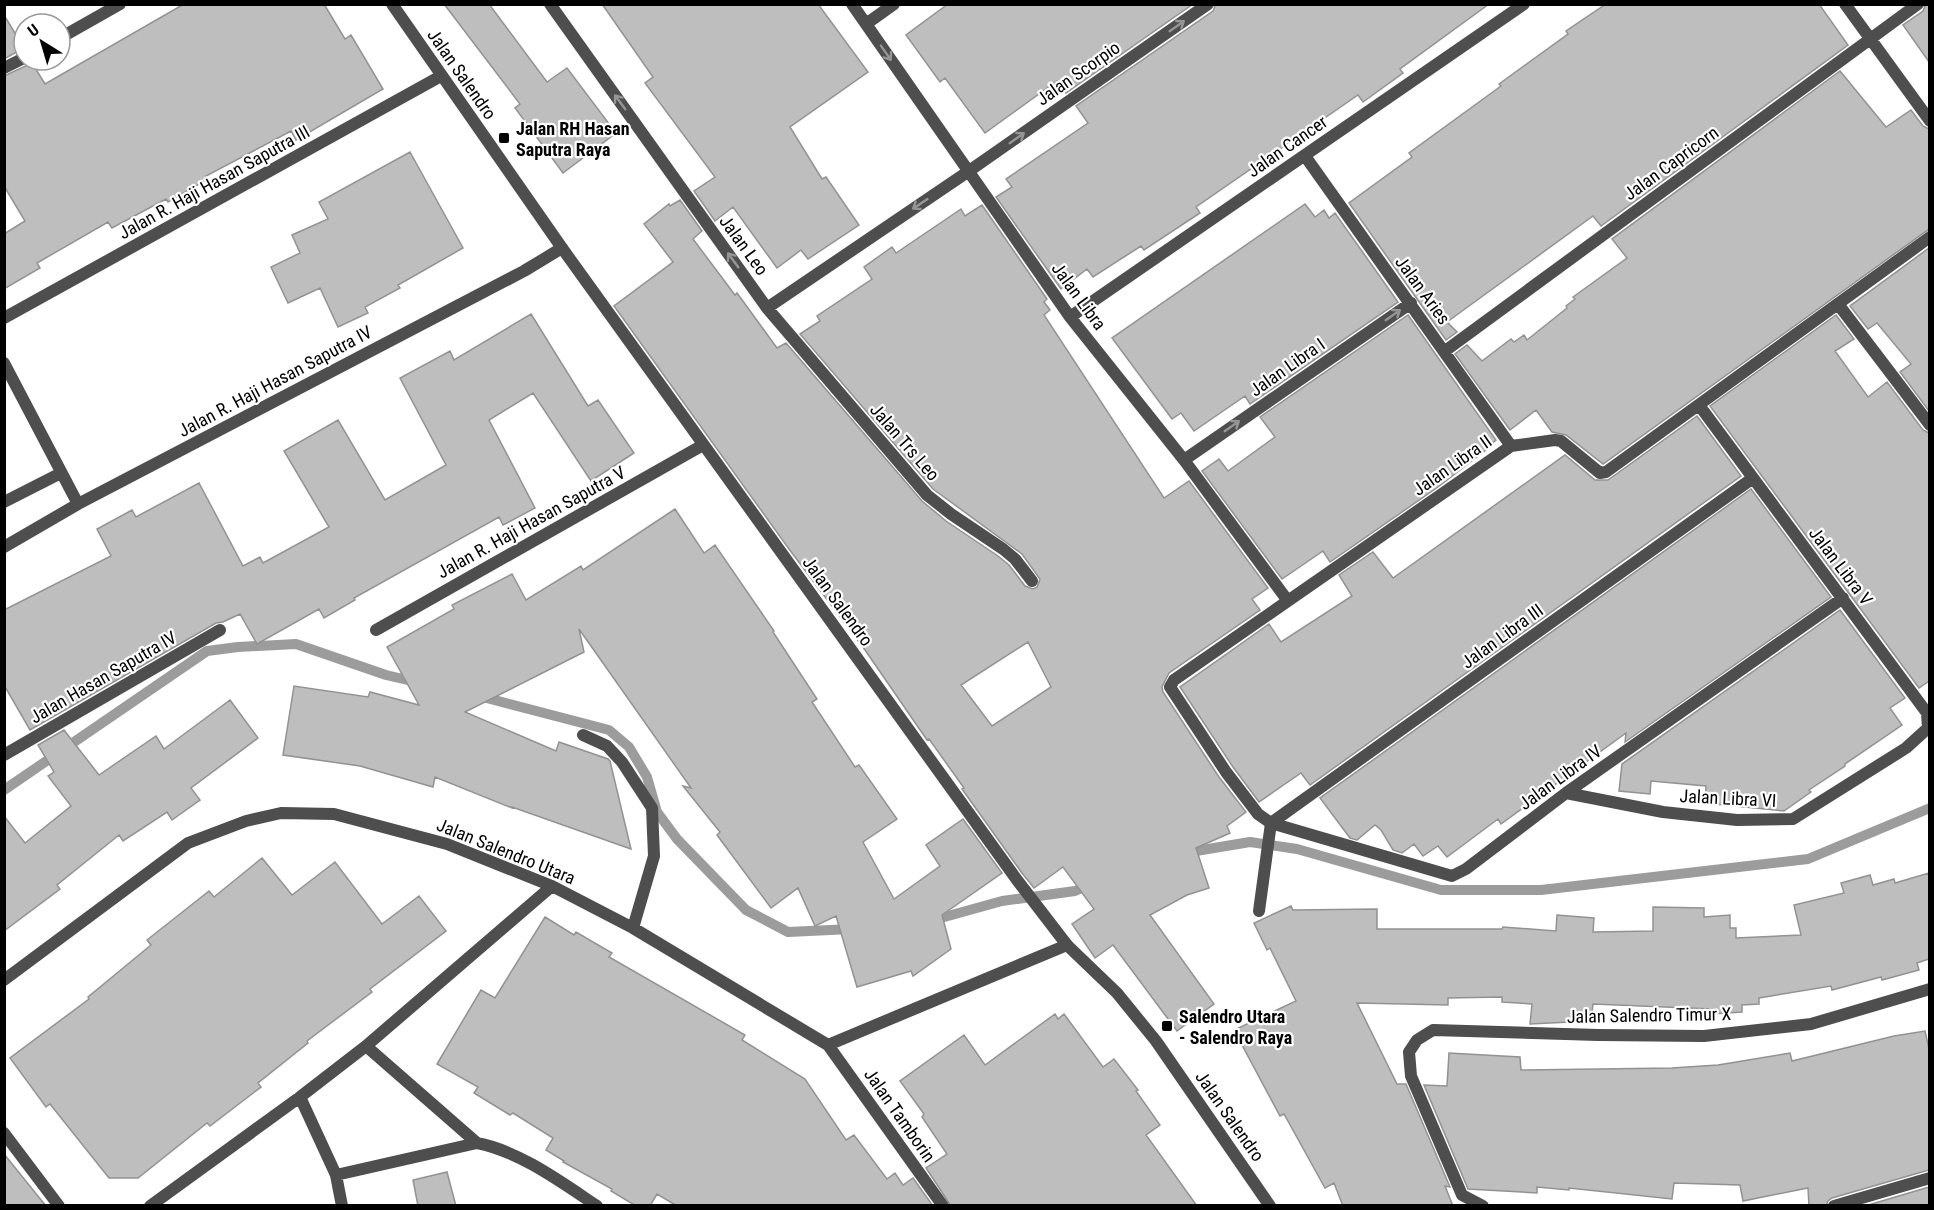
<svg xmlns="http://www.w3.org/2000/svg" width="1934" height="1210" viewBox="0 0 1934 1210" font-family="'Roboto Condensed',sans-serif">
	<style>
		.lines { fill: none; stroke-linecap: round; stroke-linejoin: round }
		.stream { stroke: #9c9c9c; stroke-width: 10 }
		.building { fill: #bebebe; stroke: #929292; stroke-width: 1.5; fill-rule: evenodd }
		.service { stroke: #4e4e4e; stroke-width: 12 }
		.minor { stroke: #4e4e4e; stroke-width: 12 }
		.tertiary { stroke: #4e4e4e; stroke-width: 12 }
		.oneway { stroke: #959595 }
		.poi-dot { fill: #000; stroke: #fff; stroke-width: 2 }
		.labels { text-anchor: middle; dominant-baseline: central; stroke-width: 4.5; stroke-linejoin: round; paint-order: stroke }
		.street-label { font-size: 18px; fill: #000; stroke: #fff }
		.poi-label { font-size: 18px; font-weight: bold; fill: #000; stroke: #fff; text-anchor: start }
	</style>
	<rect width="100%" height="100%" fill="#fff"/>
	<g class="lines">
		<path class="stream" d="M479 696 609 730 629 747 647 777 657 812 677 839 746 910 788 932 852 929
			M4 790 207 651 238 647 296 644 386 675 416 682
			M1184 853 1250 842 1297 849 1441 890H1541L1808 859 1930 808
			M930 921 1002 901 1075 891 1092 884"/>
	</g>
	<path class="building" d="M184 4H324L345 39 351 35 383 89 296 140 291 131 206 176 208 179 168 202 166 199 112 228 108 222 37 263 40 268 4 289V234L25 221 4 186V76L28 65 31 61 45 84Z
		M444 4H489L547 82 567 68 616 133 563 173 515 108 520 104Z
		M602 4H818L868 72 790 127 822 179 826 177 859 225 808 259 801 250 777 268 733 207 715 221 694 191 715 177 645 83 653 77Z
		M948 4H1193L1066 93 1057 81 985 133 945 78 940 82 906 35Z
		M1216 4H1489L1400 69 1403 73 1363 102 1358 95 1196 207 1200 213 1144 250 1141 246 1093 277 1087 269 1061 289 996 197 1012 187 1006 179 1088 123 1076 106 1213 11Z
		M1606 4H1819L1848 45 1601 226 1593 216 1447 322 1457 332 1446 340 1349 203 1412 157 1409 153 1501 86 1499 84 1568 34 1566 31Z
		M1926 4H1929V62L1903 25 1923 11Z
		M4 15 24 48 4 59Z
		M1840 71 1886 127 1911 110 1923 126 1929 129V229L1603 464 1566 435 1552 432 1536 410 1510 430 1455 354 1467 345 1482 361 1511 339 1514 342 1524 335 1527 340 1567 308 1566 306 1575 299 1573 297 1627 258 1612 239Z
		M410 152 463 248 398 285 400 288 365 307 368 313 338 327 320 288 288 303 271 267 300 253 292 235 328 219 319 202Z
		M680 200 702 231 693 239 735 295 737 293 777 348 786 343 922 501 946 521 998 556 1009 565 1025 586 1033 589 1037 587 1040 579 1022 554 933 489 800 334 820 321 817 316 872 279 864 267 892 247 896 253 961 209 965 216 982 205 1047 299 1044 302 1050 310 1044 315 1164 498 1189 481 1268 588 1252 599 1260 610 1169 673 1162 687 1163 692 1219 777 1246 812 1227 826 1230 833 1196 848 1209 888 1187 895 1150 915 1214 1004 1177 1031 1113 945 1095 958 1072 924 1094 909 1063 867 1034 888 1022 873 962 789 964 788 929 739 927 740 865 650 789 549 614 306 673 262 644 224 669 204 670 206ZM1028 642 1051 687 992 726 961 685Z
		M1305 204 1315 217 1324 210 1329 218 1335 213 1398 302 1250 404 1245 396 1194 431 1181 413 1172 419 1112 338Z
		M1929 248V411L1900 372 1911 364 1877 323 1868 329 1850 306Z
		M531 314 588 406 598 400 634 453 591 481 533 393 489 420 535 508 503 525 499 517 354 598 355 600 324 618 319 609 257 644 240 614 223 622 216 623 30 730 4 685V610L111 556 97 529 132 510 136 517 199 483 243 566 260 557 263 563 329 527 284 451 338 420 385 500 446 465 400 378 450 351 454 360Z
		M1408 315 1496 440 1489 446 1490 447 1438 487 1330 562 1323 551 1282 579 1202 471 1219 459 1228 471 1275 437 1260 417Z
		M1836 315 1854 339 1835 351 1868 397 1887 382 1923 430 1929 433V681L1919 688 1710 406Z
		M1697 416 1741 476 1310 785 1301 773 1259 802 1233 767 1180 687 1269 624 1281 642 1352 596 1339 575 1373 552 1393 578 1565 455 1595 480H1608Z
		M1751 489 1831 597 1625 742 1626 733 1501 824 1498 819 1447 857 1438 846 1423 856 1414 844 1402 853 1393 850 1381 830 1375 825 1357 840 1350 838 1320 798Z
		M675 509 704 553 715 545 774 631 773 632 817 699 812 702 855 767 859 765 897 819 863 842 894 899 940 866 926 845 963 819 1002 873 942 915 951 949 913 976 911 971 857 987 836 916 815 926 798 888 771 908 717 835 720 832 683 786 691 788 579 629 584 652 465 712 556 751 559 742 608 759 610 761 631 849 512 807V808L435 777 433 787 360 766 283 755 294 686 368 697 370 692 419 705 387 647 454 609 452 605 512 574 526 600 581 566 583 570Z
		M1840 610 1905 698 1890 708 1902 725 1845 764V766L1809 790 1811 792 1784 811 1705 803 1706 786 1651 781 1650 794 1619 791 1622 764Z
		M230 700 258 738 191 788 200 800 172 820 167 812 123 841 119 835 57 885 60 889 4 931V816L25 843 71 806 48 776 54 772 38 745 64 730 99 775 156 736 164 749Z
		M262 858 292 895 335 862 382 924 419 896 446 931 370 989 372 992 307 1041 308 1043 258 1083 261 1087 210 1126 207 1123 138 1178H109L50 1104 46 1107 10 1058 89 999 88 997 151 945 147 940 209 891 214 897Z
		M1929 873V959L1917 963 1919 970 1882 980 1881 977 1832 990 1831 986 1759 998V1004L1742 1005V1012L1712 1014V1009L1593 1004 1591 1021 1530 1024 1532 1004 1502 1002V997L1448 998V1005L1357 1003 1397 1084H1406L1450 1187 1445 1186 1453 1206H1343L1334 1183 1325 1188 1284 1114 1280 1116 1234 1030 1296 1001 1270 948 1267 950 1254 923 1291 906 1293 910 1377 909V929H1502L1503 927 1556 931 1557 915 1594 918 1593 932 1653 931V907L1704 908V917L1730 915V928H1736V938L1801 935 1794 905 1844 893 1841 883 1870 875 1873 885 1894 879 1895 883Z
		M545 917 574 935 576 932 612 953 609 957 745 1035 742 1040 805 1079 846 1140 854 1135 887 1179 895 1173 903 1185 913 1178 933 1206H677L657 1194 650 1206H636L611 1191 612 1189 563 1162 564 1161 546 1150 553 1138 513 1113 510 1115 474 1093 478 1087 437 1064 481 990 495 998Z
		M1055 1014 1058 1019 1064 1014 1103 1067 1114 1059 1138 1090 1136 1091 1160 1125 1146 1135 1197 1206H951L926 1168 947 1154 922 1117 924 1114 900 1081 964 1035 985 1065Z
		M1925 1031 1929 1049V1170L1832 1198 1828 1201 1826 1206H1809L1808 1188 1743 1201 1740 1185 1674 1183 1672 1199 1569 1188V1190L1537 1187V1193L1468 1189 1424 1085 1447 1086 1449 1053 1520 1057 1521 1070 1672 1068 1718 1065 1790 1053 1792 1061 1894 1036Z
		M4 1154 46 1206H4Z
		M447 1172 456 1206H418L413 1180Z
		M1929 1187V1206H1865Z"/>
	<g class="lines">
		<path class="service" d="M1259 911 1271 823"/>
		<path class="minor" d="M550 4 767 308 927 495 951 514 1003 549 1015 559 1032 581
			M852 4 1070 317 1184 460 1288 601
			M1845 4 1930 121
			M866 24 894 4
			M60 38 120 4
			M4 68 24 58
			M1305 156 1511 446
			M1838 304 1930 425
			M767 308 969 171 1208 4
			M1070 317 1524 4
			M4 318 441 76
			M1445 351 1918 4
			M4 363 78 504
			M1184 460 1411 303
			M4 502 61 473
			M4 547 78 504 524 271 562 248
			M1843 598 1566 793 1466 869 1452 876 1271 823 1258 814 1226 772 1170 687 1174 680 1511 446 1555 440 1561 441 1600 473 1606 472 1930 237
			M376 630 703 445
			M583 735 607 746 622 762 652 808 654 856 633 928
			M4 755 220 630
			M1566 793 1663 812 1737 820 1793 819 1906 748 1928 728 1927 713 1699 405
			M1271 823 1753 478
			M4 980 188 843 246 821 281 813 334 814 447 844 552 886 633 928 828 1045 943 1206
			M828 1045 1067 945
			M366 1046 477 1143
			M300 1097 336 1175 342 1206
			M4 1133 59 1206
			M336 1175 477 1143C519 1151 561 1182 597 1206
			M150 1206 300 1097 366 1046 552 886
			M1483 1206 1462 1195 1411 1076 1409 1052 1417 1040 1433 1030 1598 1035 1704 1036 1811 1024 1930 989
			M1834 1206 1930 1178"/>
		<path class="tertiary" d="M392 4 562 248 1017 880 1067 945 1117 993 1156 1041 1270 1206"/>
	</g>
	<defs><path id="oneway-shaft" d="M-6 0H5M1.5-3L5.5 0L1.5 3" fill="none" stroke-width="1.6" stroke-linecap="round" stroke-linejoin="round" transform="scale(1.5)"/></defs>
	<g class="oneway">
		<use href="#oneway-shaft" transform="translate(1177 26) rotate(-35)"/>
		<use href="#oneway-shaft" transform="translate(886 53) rotate(55)"/>
		<use href="#oneway-shaft" transform="translate(620 102) rotate(-126)"/>
		<use href="#oneway-shaft" transform="translate(1017 138) rotate(-35)"/>
		<use href="#oneway-shaft" transform="translate(920 204) rotate(146)"/>
		<use href="#oneway-shaft" transform="translate(733 260) rotate(-126)"/>
		<use href="#oneway-shaft" transform="translate(1393 315) rotate(-35)"/>
		<use href="#oneway-shaft" transform="translate(1232 426) rotate(-35)"/>
	</g>
	<g class="poi-dot">
		<rect x="498" y="132" width="12" height="12" rx="3"/>
		<rect x="1161" y="1020" width="12" height="12" rx="3"/>
	</g>
	<g class="labels">
		<g class="street-label">
			<text transform="translate(1078 73) rotate(-35)">Jalan Scorpio</text>
			<text transform="translate(462 74) rotate(55)">Jalan Salendro</text>
			<text transform="translate(1287 146) rotate(-35)">Jalan Cancer</text>
			<text transform="translate(1671 163) rotate(-36)">Jalan Capricorn</text>
			<text transform="translate(214 182) rotate(-29)">Jalan R. Haji Hasan Saputra III</text>
			<text transform="translate(744 245) rotate(54)">Jalan Leo</text>
			<text transform="translate(1423 290) rotate(54)">Jalan Aries</text>
			<text transform="translate(1079 296) rotate(54)">Jalan Libra</text>
			<text transform="translate(1287 367) rotate(-35)">Jalan Libra I</text>
			<text transform="translate(275 381) rotate(-28)">Jalan R. Haji Hasan Saputra IV</text>
			<text transform="translate(905 442) rotate(49)">Jalan Trs Leo</text>
			<text transform="translate(1452 465) rotate(-35)">Jalan Libra II</text>
			<text transform="translate(531 522) rotate(-29)">Jalan R. Haji Hasan Saputra V</text>
			<text transform="translate(1841 566) rotate(53)">Jalan Libra V</text>
			<text transform="translate(838 601) rotate(54)">Jalan Salendro</text>
			<text transform="translate(1502 636) rotate(-36)">Jalan Libra III</text>
			<text transform="translate(103 677) rotate(-30)">Jalan Hasan Saputra IV</text>
			<text transform="translate(1560 777) rotate(-36)">Jalan Libra IV</text>
			<text transform="translate(1728 798) rotate(3)">Jalan Libra VI</text>
			<text transform="translate(506 851) rotate(22)">Jalan Salendro Utara</text>
			<text transform="translate(1649 1015) rotate(-1)">Jalan Salendro Timur X</text>
			<text transform="translate(900 1115) rotate(55)">Jalan Tamborin</text>
			<text transform="translate(1230 1116) rotate(55)">Jalan Salendro</text>
		</g>
		<g class="poi-label">
			<text x="516" y="128">Jalan RH Hasan<tspan x="516" dy="21">Saputra Raya</tspan></text>
			<text x="1179" y="1016">Salendro Utara<tspan x="1179" dy="21">- Salendro Raya</tspan></text>
		</g>
	</g>
	<rect width="1934" height="1210" fill="none" stroke="#000000" stroke-width="12"/>
	<g transform="translate(42 42) rotate(323)"><circle r="28" fill="#ffffff" stroke="#999999" stroke-width="1.5"/>
	<path d="M0-4.5L10 22L0 15L-10 22Z" fill="#000000"/>
	<text y="-9" font-size="16" font-weight="bold" text-anchor="middle" fill="#000000">U</text>
	</g>
</svg>
